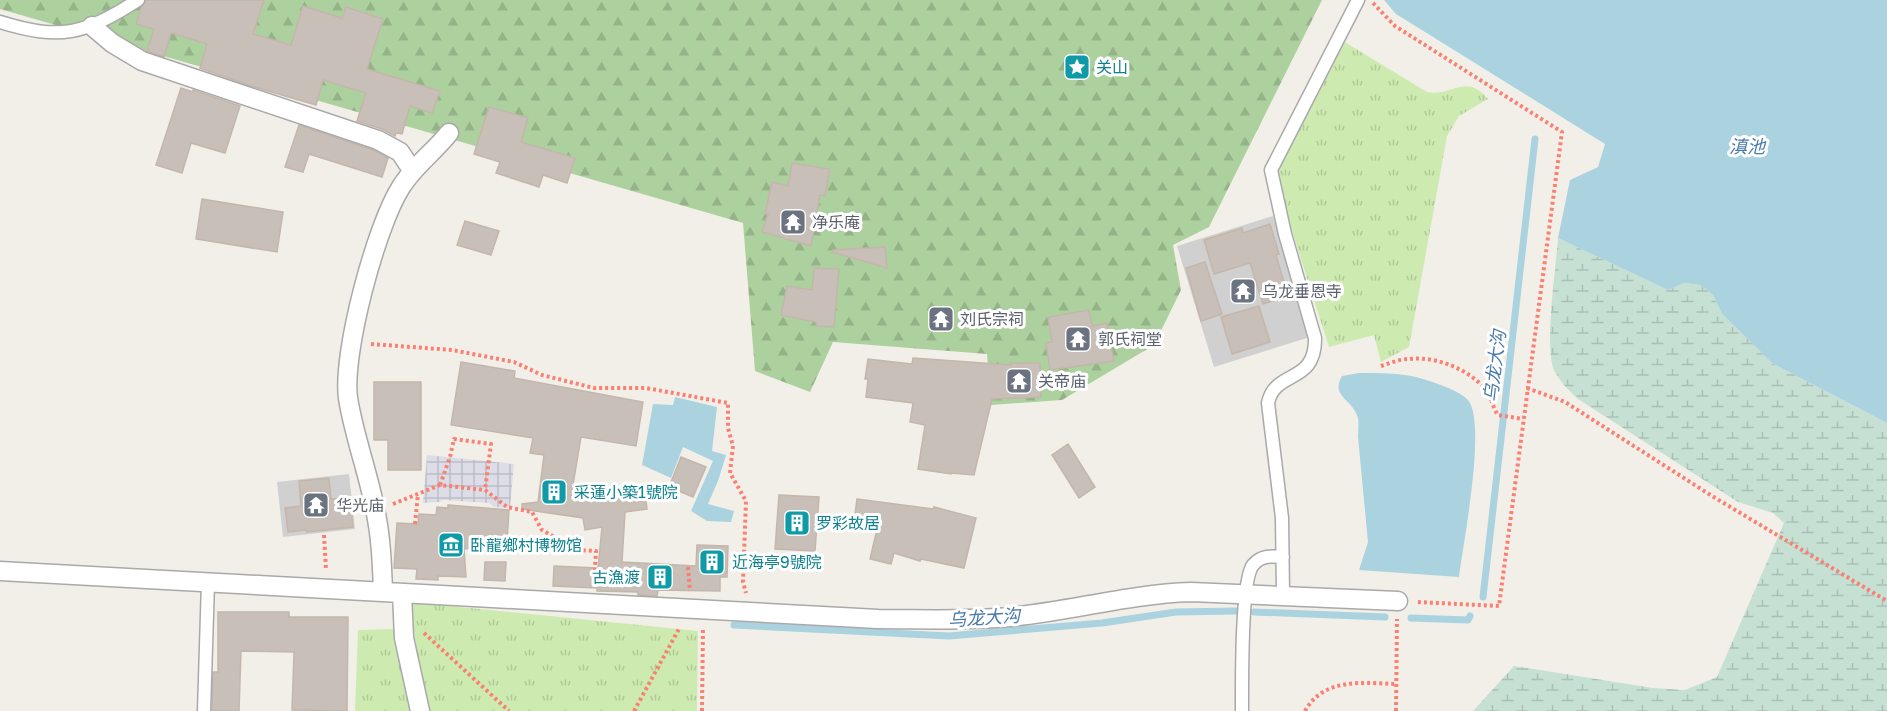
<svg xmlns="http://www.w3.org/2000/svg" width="1887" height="711" viewBox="0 0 1887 711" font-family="'Golos Text','Noto Sans SC',sans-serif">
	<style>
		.religious { fill: #d0d0d0 }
		.grass { fill: url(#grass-tufts) }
		.forest { fill: url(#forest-firs) }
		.wetland { fill: url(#wetland-marsh) }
		.plaza { fill: url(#plaza-grid) }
		.water { fill: #aad3df }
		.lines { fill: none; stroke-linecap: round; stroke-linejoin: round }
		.stream { stroke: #aad3df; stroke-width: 7 }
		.building { fill: #c7bfb8; stroke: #c4b6ab; stroke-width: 1.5 }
		.service-casing { stroke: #a9a9a9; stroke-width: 15 }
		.pedestrian-casing { stroke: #a9a9a9; stroke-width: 21 }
		.path { stroke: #fa8072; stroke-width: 4; stroke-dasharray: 3 3; stroke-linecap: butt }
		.service { stroke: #fff; stroke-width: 12 }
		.pedestrian { stroke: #fff; stroke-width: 18 }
		.labels { text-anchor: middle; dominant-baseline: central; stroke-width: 6; stroke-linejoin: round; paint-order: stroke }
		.culture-label { font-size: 16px; fill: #0d838f; stroke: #fff; text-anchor: start }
		.worship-label { font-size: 16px; fill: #5b616d; stroke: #fff; text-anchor: start }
		.water-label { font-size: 18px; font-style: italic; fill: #4a7aab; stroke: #fff }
	</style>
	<defs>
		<pattern id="grass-tufts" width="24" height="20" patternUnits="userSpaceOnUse" patternTransform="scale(1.5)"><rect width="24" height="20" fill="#cdebb0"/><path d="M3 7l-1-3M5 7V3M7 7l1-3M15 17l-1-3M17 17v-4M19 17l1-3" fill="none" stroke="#b0c997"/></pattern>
		<pattern id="forest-firs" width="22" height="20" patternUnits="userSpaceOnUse" patternTransform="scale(1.5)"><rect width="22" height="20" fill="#add19e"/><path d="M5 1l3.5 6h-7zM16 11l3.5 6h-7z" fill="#95b388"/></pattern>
		<pattern id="wetland-marsh" width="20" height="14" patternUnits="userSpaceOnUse" patternTransform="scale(1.5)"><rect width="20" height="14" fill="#c6e0d4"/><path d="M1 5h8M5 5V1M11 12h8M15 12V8" fill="none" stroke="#aac0b6"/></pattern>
		<pattern id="plaza-grid" width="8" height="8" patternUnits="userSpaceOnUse" patternTransform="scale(1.5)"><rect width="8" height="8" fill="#dddde8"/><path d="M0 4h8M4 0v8" fill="none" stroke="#bdbdc7"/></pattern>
	</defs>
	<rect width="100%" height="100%" fill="#f2efe9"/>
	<path class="religious" d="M1273 216 1310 337 1214 367 1177 246Z
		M349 474 355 529 283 537 277 482Z"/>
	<path class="grass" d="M1343 41 1427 92C1452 97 1466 72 1488 99L1459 116 1447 136 1409 347 1381 362 1374 335 1329 347 1276 181 1278 164Z
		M410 602 698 631 697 711H428L418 662Z
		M397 629 413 711H355L358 630Z"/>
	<path class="forest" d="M0 0H1322L1209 227 1173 245 1181 290 1154 345 1062 400 991 405 987 354 833 342 810 392 755 371 743 223 0 9Z"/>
	<path class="wetland" d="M1558 238 1668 290 1684 283 1701 285 1713 295 1722 314 1772 363 1887 423V711H1473L1514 666 1653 688 1685 690 1717 677 1784 523 1773 513 1738 502 1578 399C1568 390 1560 382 1554 370 1544 346 1556 268 1558 238Z"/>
	<path class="plaza" d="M427 455 514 464 510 508 494 507 489 503 443 500 439 502 423 503Z"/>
	<path class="water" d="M1384 0H1887V423L1772 363 1722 314 1713 295 1701 285 1684 283 1668 290 1558 238 1570 180 1598 167 1605 144 1396 14Z
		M1359 373C1374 373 1390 373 1405 375 1421 377 1458 389 1468 400 1487 422 1463 545 1459 577L1359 570 1368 542 1358 437C1358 429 1360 420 1356 413 1349 398 1331 395 1342 376Z
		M675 397 717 407 712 451 726 455 718 481 708 504 734 511 731 522 707 521 691 511 713 461 683 447 671 478 642 465 653 404 673 405Z"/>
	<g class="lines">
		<path class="stream" d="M1483 597 1535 139
			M1254 612 1385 617
			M1411 618 1468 620 1470 616
			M734 625 949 636 1102 623 1176 612 1236 611"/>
	</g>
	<path class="building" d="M146 0H264L253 34 291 45 303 6 342 18 346 7 383 19 367 69 440 91 432 113 410 106 402 134 396 133 395 136 382 129 357 121 366 93 323 80 316 105 251 86 200 68 207 44 171 33 164 57 147 51 154 29 136 24 141 8Z
		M181 88 193 92V90L240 106 225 153 191 143 182 173 156 165Z
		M489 107 528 118 521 142 575 158 567 183 543 175 539 187 496 173 500 162 474 154Z
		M299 125 373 150 388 158 382 177 309 154 303 172 285 167Z
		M792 163 830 169 825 196 820 195 811 246 762 232 768 214H765L772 182 788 186Z
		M202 199 283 212 277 252 196 239Z
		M465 221 499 231 491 255 457 245Z
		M1270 224 1279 254 1276 255 1288 296 1263 304 1250 263 1214 274 1204 240 1242 228 1243 233Z
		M885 247 887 268 832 252 833 250Z
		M1205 262 1222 314 1201 321 1186 268Z
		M814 268 839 269 834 327 816 326V322L781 315 787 286 812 290Z
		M1259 306 1270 342 1232 354 1221 317Z
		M1089 310 1092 326 1107 323 1114 361 1050 370 1046 343 1052 342 1048 317Z
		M913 358 1011 365V363H1040L1041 397 992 399 974 475 951 473V474L918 469 925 425 910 422 913 403 866 397 868 379H865L868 359 912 364Z
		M461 362 515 371 514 378 643 402 636 446 581 437 571 497 644 484 647 509 625 512 622 562 696 566 697 545 728 546 727 577H720V591L658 590 657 596 638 595V592L597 591V588L553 586 554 566 598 568 602 527 585 530 583 518 522 509V504L538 502 544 455 530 453 533 438 451 425Z
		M374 382H421V470H388V440H374Z
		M1068 444 1095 487 1079 498 1052 455Z
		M681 457 706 467 693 497 669 487Z
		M329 478 331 499 350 497 353 527 307 532 306 530 288 532 285 508 301 506 299 481Z
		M779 495 819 497 815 551 775 549Z
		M857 499 933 509 934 507 976 518 964 568 921 559 920 561 894 553 891 564 870 559 878 525 854 522Z
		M448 505 509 510 507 542 464 549 466 577 438 576V580L416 579 417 569 394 568 397 523 418 524 419 514 436 515 437 507 448 508Z
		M485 562H506L505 581 484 580Z
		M218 612H289V617H348L347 711 292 710 294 652 241 651 239 711H212L213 672H218Z"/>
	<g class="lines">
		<defs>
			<path id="service" d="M0 22C61 41 85 34 138 0
				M1283 595 1282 518 1268 403C1275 369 1316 385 1315 338L1285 234 1271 170 1358 0
				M204 711 208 582
				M1242 711C1242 686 1241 579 1253 565 1261 555 1272 556 1283 557"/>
			<path id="pedestrian" d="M92 26 112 43 142 61 378 140 400 152 412 170
				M0 571 878 619C922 619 966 621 1010 617 1071 611 1130 594 1191 592L1398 601
				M383 591C382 564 381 536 375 509 368 472 354 436 348 398 342 353 376 226 401 187 414 166 434 152 449 133
				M402 593 404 638 420 711"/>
		</defs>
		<use href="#service" class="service-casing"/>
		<use href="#pedestrian" class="pedestrian-casing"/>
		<path class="path" d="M1373 3 1395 26 1562 132 1499 606 1417 602
			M371 344 452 350 514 362 542 375 594 388H646L728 403V428L733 446 730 473 746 501 743 582 746 593
			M1381 366C1390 363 1400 359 1409 359 1436 356 1469 369 1486 390 1492 397 1492 407 1498 415L1523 419
			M1527 388 1565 402 1712 496 1887 601
			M440 485 450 457 454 439 491 444 485 490
			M393 504 440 485 485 490 507 507 532 512 542 530 577 550 596 551 594 584
			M415 524 418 494
			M324 535 326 570
			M688 567 690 591
			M424 633 509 711
			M634 711 680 627
			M702 711 703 629
			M1305 711C1324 677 1363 683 1396 684
			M1396 711 1397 619"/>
		<use href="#service" class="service"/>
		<use href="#pedestrian" class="pedestrian"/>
	</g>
	<defs>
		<symbol id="sight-square" viewBox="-11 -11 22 22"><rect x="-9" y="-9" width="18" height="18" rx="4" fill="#0f9aa8" stroke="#fff"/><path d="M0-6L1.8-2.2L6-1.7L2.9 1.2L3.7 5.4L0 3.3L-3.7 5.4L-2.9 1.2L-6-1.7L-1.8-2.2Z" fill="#fff"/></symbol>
		<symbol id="temple-square" viewBox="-11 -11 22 22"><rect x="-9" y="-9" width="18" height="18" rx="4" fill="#6b7280" stroke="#fff"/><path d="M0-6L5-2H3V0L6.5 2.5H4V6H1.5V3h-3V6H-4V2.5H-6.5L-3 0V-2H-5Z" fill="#fff"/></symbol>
		<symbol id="building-square" viewBox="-11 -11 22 22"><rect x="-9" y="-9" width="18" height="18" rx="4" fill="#0f9aa8" stroke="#fff"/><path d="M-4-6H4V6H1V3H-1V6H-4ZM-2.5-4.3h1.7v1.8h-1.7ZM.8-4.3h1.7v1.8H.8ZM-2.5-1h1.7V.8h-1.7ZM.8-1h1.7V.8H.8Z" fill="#fff"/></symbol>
		<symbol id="museum-square" viewBox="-11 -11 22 22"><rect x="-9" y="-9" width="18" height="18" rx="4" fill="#0f9aa8" stroke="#fff"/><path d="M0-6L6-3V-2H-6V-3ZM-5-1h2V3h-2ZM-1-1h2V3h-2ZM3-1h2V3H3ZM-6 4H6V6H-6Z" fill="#fff"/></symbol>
	</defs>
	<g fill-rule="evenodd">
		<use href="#sight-square" x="1062" y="52" width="30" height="30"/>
		<use href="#temple-square" x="778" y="207" width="30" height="30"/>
		<use href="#temple-square" x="1228" y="276" width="30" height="30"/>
		<use href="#temple-square" x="926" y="304" width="30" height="30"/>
		<use href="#temple-square" x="1063" y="324" width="30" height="30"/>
		<use href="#temple-square" x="1004" y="366" width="30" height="30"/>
		<use href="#building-square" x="539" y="477" width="30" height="30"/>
		<use href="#temple-square" x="301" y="490" width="30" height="30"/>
		<use href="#building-square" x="782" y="508" width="30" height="30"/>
		<use href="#museum-square" x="436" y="530" width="30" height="30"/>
		<use href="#building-square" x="697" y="547" width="30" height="30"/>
		<use href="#building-square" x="645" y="562" width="30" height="30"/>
	</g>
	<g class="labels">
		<g class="culture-label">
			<text x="1096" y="67">关山</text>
			<text x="574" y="492">采蓮小築1號院</text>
			<text x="816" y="523">罗彩故居</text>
			<text x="470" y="545">卧龍鄉村博物馆</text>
			<text x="732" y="562">近海亭9號院</text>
			<text x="640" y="577" text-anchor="end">古漁渡</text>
		</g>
		<g class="worship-label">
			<text x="812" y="222">净乐庵</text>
			<text x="1262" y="291">乌龙垂恩寺</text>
			<text x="960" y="319">刘氏宗祠</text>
			<text x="1098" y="339">郭氏祠堂</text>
			<text x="1038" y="381">关帝庙</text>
			<text x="336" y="505">华光庙</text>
		</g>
		<g class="water-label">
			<text x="1747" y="146">滇池</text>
			<text transform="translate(1494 366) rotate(-83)">乌龙大沟</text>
			<text transform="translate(984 617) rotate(-4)">乌龙大沟</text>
		</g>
	</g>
</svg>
